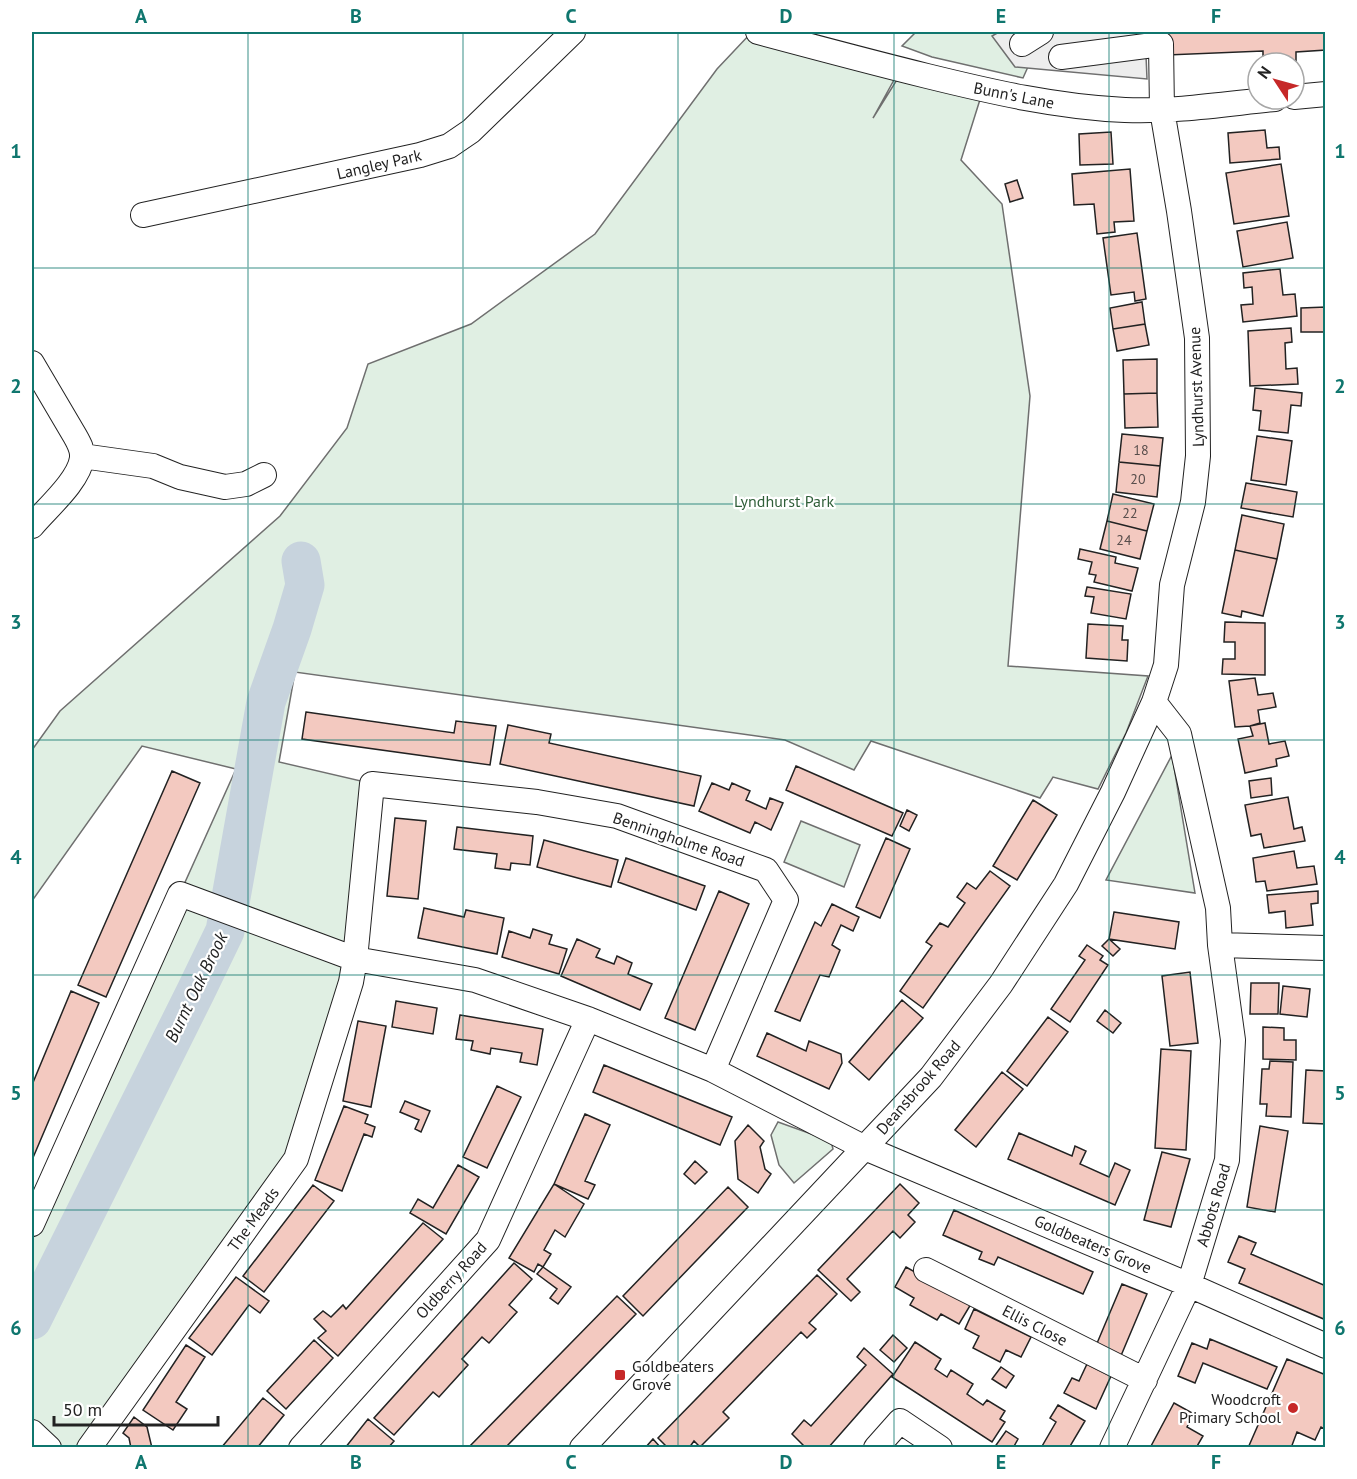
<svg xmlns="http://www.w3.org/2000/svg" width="1357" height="1479" viewBox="0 0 1357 1479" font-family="'PT Sans',sans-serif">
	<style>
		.green { fill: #e0efe3; stroke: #6f6f6f; stroke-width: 1.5 }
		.parking { fill: #ededed; stroke: #6f6f6f; stroke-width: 1.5 }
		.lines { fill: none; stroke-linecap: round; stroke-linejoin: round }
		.river { stroke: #c7d3dd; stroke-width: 39 }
		.building { fill: #f3c9c0; stroke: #222; stroke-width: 1.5 }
		.minor-casing { stroke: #222; stroke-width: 26 }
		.minor { stroke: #fff; stroke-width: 24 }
		.grid { fill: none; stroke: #0f766e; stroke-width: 1.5; stroke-opacity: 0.55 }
		.poi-dot { fill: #c62828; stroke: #fff; stroke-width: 2 }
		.labels { text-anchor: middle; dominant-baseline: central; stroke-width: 4.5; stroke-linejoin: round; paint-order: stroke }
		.number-label { font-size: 14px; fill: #564c4a }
		.street-label { font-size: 16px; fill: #222; stroke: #fff }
		.park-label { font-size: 16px; fill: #2f5e38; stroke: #fff }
		.poi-label { font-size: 16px; fill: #222; stroke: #fff; text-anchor: start }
		.water-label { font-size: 18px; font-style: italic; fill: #222; stroke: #fff }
		.neatline { fill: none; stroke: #0f766e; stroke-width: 2 }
		.grid-label { font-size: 20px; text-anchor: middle; font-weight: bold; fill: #0f766e }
	</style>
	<rect width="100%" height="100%" fill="#fff"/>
	<path class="green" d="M916 32H1014L1031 60 1023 78 932 57 902 46Z
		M750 34 900 69 873 118 903 70 983 90 961 160 1002 204 1030 396 1008 666 1148 676 1126 733 1098 789 1053 777 1040 798 871 741 854 770 785 740 295 672 279 762 374 784 355 959 296 1159 89 1447H32V1222L236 769 142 746 32 901V750L60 711 280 516 347 428 368 364 471 324 595 234 717 69Z
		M1172 755 1195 893 1106 880Z
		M801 821 860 845 844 887 784 862Z
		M778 1122 831 1141 833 1149 794 1183 779 1165 771 1135Z"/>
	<path class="parking" d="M999 32H1145L1147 79 1015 67 992 36Z"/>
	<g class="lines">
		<path class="river" d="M32 1320 196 991 225 931 266 702 292 629 305 585 301 561"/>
	</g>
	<path class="building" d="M1152 32H1326V50L1296 52V62L1275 63H1263V51L1167 55 1166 32Z
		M1265 130 1267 148 1279 147 1280 159 1230 163 1228 133Z
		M1111 132 1113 164 1080 165 1079 134Z
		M1281 164 1289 216 1234 224 1226 173Z
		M1130 169 1134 221 1114 222 1115 232 1097 234 1094 204 1074 205 1072 174Z
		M1017 180 1023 198 1010 202 1005 184Z
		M1287 222 1293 258 1243 267 1237 231Z
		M1137 233 1146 299 1135 301 1134 292 1111 295 1103 238Z
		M1280 269 1283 295 1295 294 1297 316 1243 322 1241 305 1253 304 1252 287 1244 288 1243 273Z
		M1142 302 1145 324 1113 329 1110 308Z
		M1326 307V332H1301V308Z
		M1145 324 1149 345 1117 351 1113 329Z
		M1291 328 1292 342 1285 343 1286 369 1297 368 1298 384 1250 386 1248 331Z
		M1157 359V393L1124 394 1123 360Z
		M1255 388 1302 393 1301 406 1291 405 1288 433 1259 430 1261 411 1253 410Z
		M1157 393 1158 427 1125 428 1124 394Z
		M1122 434 1163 438 1160 466 1119 462Z
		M1257 436 1292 441 1286 485 1251 480Z
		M1119 462 1160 466 1157 497 1116 492Z
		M1246 483 1297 492 1293 517 1241 508Z
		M1113 494 1154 504 1147 531 1107 521Z
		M1242 515 1284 524 1277 559 1235 550Z
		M1107 521 1147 531 1140 559 1100 549Z
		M1080 549 1116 557 1115 563 1138 568 1132 591 1094 582 1096 575 1089 574 1092 562 1078 559Z
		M1235 550 1277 559 1263 616 1242 611 1241 617 1222 613Z
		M1087 587 1131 594 1126 619 1091 613 1094 597 1085 596Z
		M1225 622 1265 623V675L1222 674 1223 659H1235V642H1224Z
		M1088 624 1123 626 1122 640H1128L1127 661 1086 658Z
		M1255 678 1258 695 1273 693 1276 707 1258 710 1260 723 1250 726 1235 727 1229 681Z
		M306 712 454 733 456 721 496 726 490 765 302 739Z
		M1265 723 1269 744 1285 741 1289 756 1276 759 1277 766 1245 773 1238 739 1253 736 1250 726Z
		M508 725 551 734 549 743 701 776 694 806 500 764Z
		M796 766 903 813 892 836 786 790Z
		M172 771 200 783 106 997 78 985Z
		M1271 778 1272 795 1251 798 1249 781Z
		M712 783 729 790 732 783 750 791 746 800 766 809 770 798 783 803 771 830 755 822 750 833 699 811Z
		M1288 797 1294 829 1302 827 1305 841 1264 848 1261 834 1251 836 1245 805Z
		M1033 800 1057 815 1017 880 993 866Z
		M907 810 917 815 909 831 900 826Z
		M395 818 426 821 418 899 387 896Z
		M457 827 533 836 530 865 511 863 510 870 495 868 497 854 454 849Z
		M886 838 910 849 880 918 856 907Z
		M544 840 618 860 611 887 537 867Z
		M1294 851 1297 868 1314 866 1317 884 1267 891 1265 881 1256 882 1253 858Z
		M626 858 705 886 696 910 618 882Z
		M990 871 1010 886 923 1008 900 991 932 946 926 942 940 923 948 927 965 903 957 897 967 883 976 889Z
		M719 891 749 904 695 1030 665 1018Z
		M1318 891V903L1311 904 1313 925 1286 928 1285 911 1269 913 1267 895Z
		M832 904 859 917 853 931 841 925 832 945 840 950 829 977 820 975 800 1021 775 1011 815 922 821 926Z
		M424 908 464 917 466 910 504 918 497 954 418 938Z
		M1114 912 1179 922 1175 949 1109 939Z
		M533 929 552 935 549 944 567 949 559 974 502 957 509 931 530 938Z
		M577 939 600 949 596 957 614 964 617 956 632 963 628 974 652 984 640 1010 561 976Z
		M1109 939 1120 949 1113 956 1102 946Z
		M1087 945 1103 956 1100 960 1108 965 1070 1022 1051 1009 1085 960 1079 956Z
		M1190 972 1198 1043 1170 1046 1162 976Z
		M1251 983H1279L1278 1014H1250Z
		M1283 986 1310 989 1307 1017 1280 1014Z
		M71 991 99 1003 32 1160V1085Z
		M902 1000 923 1018 869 1080 849 1062Z
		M396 1001 437 1008 433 1034 392 1027Z
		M1105 1010 1121 1023 1113 1033 1097 1021Z
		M460 1015 543 1029 537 1065 520 1062 522 1053 491 1048 490 1054 471 1050 473 1041 456 1039Z
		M1048 1017 1068 1032 1027 1086 1007 1071Z
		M358 1021 386 1026 371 1107 343 1101Z
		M1263 1027 1284 1028V1040H1296V1060L1263 1059Z
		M767 1033 806 1051 809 1041 841 1054 842 1063 829 1089 757 1056Z
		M1161 1049 1191 1051 1186 1150 1155 1148Z
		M1270 1061 1293 1062 1291 1117 1266 1116 1267 1104H1260L1262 1069H1269Z
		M604 1065 732 1117 720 1145 593 1092Z
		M1306 1070 1326 1071V1124L1303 1123Z
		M1002 1072 1023 1089 976 1147 955 1130Z
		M497 1086 521 1097 487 1168 463 1157Z
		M405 1101 430 1111 421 1132 415 1129 419 1120 400 1112Z
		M344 1106 368 1115 365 1123 375 1127 372 1137 364 1134 342 1191 315 1180Z
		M585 1114 610 1125 585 1181 595 1185 588 1199 554 1184Z
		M748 1125 764 1141 760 1147 765 1169 771 1174 758 1193 738 1179 735 1141Z
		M1260 1126 1288 1131 1275 1212 1247 1207Z
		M1019 1133 1072 1156 1075 1146 1086 1151 1080 1164 1109 1177 1115 1163 1130 1170 1115 1205 1008 1159Z
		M1162 1152 1190 1159 1171 1227 1144 1220Z
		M695 1161 707 1172 695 1184 684 1174Z
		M458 1165 479 1177 446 1234 410 1213 418 1199 433 1208Z
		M554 1184 584 1204 565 1237 555 1230 544 1250 551 1254 543 1267 538 1264 534 1272 509 1258Z
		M900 1184 919 1203 908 1215 915 1222 900 1238 893 1231 847 1279 860 1292 851 1301 818 1270Z
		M313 1185 334 1201 264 1292 243 1276Z
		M728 1187 748 1207 643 1316 623 1296Z
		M954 1210 1093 1272 1083 1294 998 1257 994 1265 979 1259 982 1252 943 1235Z
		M423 1223 443 1239 338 1356 318 1338 326 1331 314 1319 323 1311 331 1317 343 1305 346 1309Z
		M1239 1236 1256 1243 1251 1254 1326 1286V1320L1239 1283 1245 1269 1228 1262Z
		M514 1263 532 1279 509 1305 517 1312 489 1343 482 1337 462 1359 468 1365 439 1397 433 1392 394 1435 374 1418Z
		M543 1267 571 1287 558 1304 550 1298 557 1289 537 1274Z
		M906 1267 971 1304 959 1324 941 1314 937 1320 910 1305 914 1298 895 1287Z
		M817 1275 837 1294 809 1323 816 1329 807 1338 801 1332 723 1412 729 1418 700 1447 694 1441 689 1448H668L658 1438Z
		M236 1277 269 1301 260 1313 249 1305 212 1355 189 1338Z
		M1122 1284 1147 1294 1120 1358 1095 1348Z
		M617 1296 636 1314 505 1448H468Z
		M974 1309 1031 1337 1021 1357 1006 1350 1000 1362 973 1348 979 1336 965 1329Z
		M893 1335 907 1348 894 1362 880 1350Z
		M1210 1339 1277 1367 1267 1389 1203 1363 1195 1383 1178 1376 1192 1343 1207 1349Z
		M314 1340 333 1358 286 1409 267 1391Z
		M915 1342 941 1359 935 1369 947 1377 951 1370 973 1384 967 1394 983 1405 987 1400 1005 1411 1000 1419 1005 1422 992 1442 892 1377Z
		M186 1345 205 1357 176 1402 187 1409 173 1430 143 1410Z
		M864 1348 893 1374 828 1448H806L792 1434 804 1420 811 1426 866 1365 857 1357Z
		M1287 1359 1326 1375V1430L1321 1427 1315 1440 1297 1432 1291 1448H1248Z
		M1087 1364 1111 1376 1096 1409 1064 1393 1072 1378 1079 1381Z
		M1001 1367 1014 1376 1006 1388 992 1379Z
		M263 1398 284 1415 257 1448H221Z
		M1174 1403 1194 1414 1187 1427 1203 1436 1196 1448H1150Z
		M1058 1405 1085 1421 1069 1448H1041L1056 1422 1050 1418Z
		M134 1417 147 1427 152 1448H131L129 1438 123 1433Z
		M368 1419 394 1441 388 1448H345Z
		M1006 1431 1018 1439 1013 1448H994Z
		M653 1439 661 1448H645Z"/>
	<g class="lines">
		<defs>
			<path id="minor" d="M758 32C814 47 870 62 927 76 992 92 1057 107 1125 110 1175 112 1225 104 1275 99
				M1022 44 1041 32
				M1294 97 1326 94
				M143 215 420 155 449 146 471 131 573 32
				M32 363 75 436C79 443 83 450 82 458 79 481 46 509 32 526
				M82 456 153 466 180 477 225 487 246 484 264 475
				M1220 945 1326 948
				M32 1224 180 894 355 959 475 980 588 1019 713 1070 865 1148 1189 1285 1326 1346
				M926 1270 1145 1380
				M32 1432 49 1448
				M89 1448 296 1159 351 982 355 959 372 784 537 802 617 816 766 870 786 900 713 1070
				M301 1448 488 1240 588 1019
				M582 1448 931 1077 1001 984 1066 884 1113 792 1154 702 1166 665 1172 585 1193 502 1198 456 1197 338 1179 211 1162 110 1161 44 1061 57
				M876 1448 900 1421 940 1448
				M1112 1448 1189 1285 1227 1160 1233 1040 1220 945 1218 908 1179 734 1154 702"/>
		</defs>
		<use href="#minor" class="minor-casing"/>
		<use href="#minor" class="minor"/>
	</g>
	<path class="grid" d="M248 32V1448M463 32V1448M678 32V1448M894 32V1448M1109 32V1448M32 268H1326M32 504H1326M32 740H1326M32 975H1326M32 1210H1326"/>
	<g class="poi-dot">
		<rect x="614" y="1369" width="12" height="12" rx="3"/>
		<circle cx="1293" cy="1408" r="6"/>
	</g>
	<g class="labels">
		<g class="number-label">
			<text x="1141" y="450">18</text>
			<text x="1138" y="479">20</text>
			<text x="1130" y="513">22</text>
			<text x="1124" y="540">24</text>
		</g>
		<g class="street-label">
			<text transform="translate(1014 95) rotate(11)">Bunn's Lane</text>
			<text transform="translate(379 164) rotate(-13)">Langley Park</text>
			<text transform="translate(1196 387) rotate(-92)">Lyndhurst Avenue</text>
			<text transform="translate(679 839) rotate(19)">Benningholme Road</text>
			<text transform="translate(918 1087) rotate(-49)">Deansbrook Road</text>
			<text transform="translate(1213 1205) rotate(-74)">Abbots Road</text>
			<text transform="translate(253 1219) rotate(-54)">The Meads</text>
			<text transform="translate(1093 1244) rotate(23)">Goldbeaters Grove</text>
			<text transform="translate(451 1280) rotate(-48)">Oldberry Road</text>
			<text transform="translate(1035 1325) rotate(27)">Ellis Close</text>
		</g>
		<g class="park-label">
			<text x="784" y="501">Lyndhurst Park</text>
		</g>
		<g class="poi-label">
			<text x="632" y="1366">Goldbeaters<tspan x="632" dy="18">Grove</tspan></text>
			<text x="1281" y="1399" text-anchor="end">Woodcroft<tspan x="1281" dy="18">Primary School</tspan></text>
		</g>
		<g class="water-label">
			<text transform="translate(196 987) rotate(-64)">Burnt Oak Brook</text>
		</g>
	</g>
	<rect width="1357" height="1479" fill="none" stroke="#ffffff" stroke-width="66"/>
	<g transform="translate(1276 81) rotate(306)"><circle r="28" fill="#ffffff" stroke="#a7a7a7" stroke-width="1.5"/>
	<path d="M0-4.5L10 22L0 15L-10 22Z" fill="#c62828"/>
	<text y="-9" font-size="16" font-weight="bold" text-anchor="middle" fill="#222222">N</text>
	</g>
	<path d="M54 1416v9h164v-9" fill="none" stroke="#222222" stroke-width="3"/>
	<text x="63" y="1416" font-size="18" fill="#222222" stroke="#ffffff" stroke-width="4.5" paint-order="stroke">50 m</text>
	<rect x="33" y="33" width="1291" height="1413" class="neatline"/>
	<g class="grid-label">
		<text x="141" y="23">A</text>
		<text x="356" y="23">B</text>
		<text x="571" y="23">C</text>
		<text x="786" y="23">D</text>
		<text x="1001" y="23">E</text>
		<text x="1216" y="23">F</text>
		<text x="16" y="158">1</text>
		<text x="1340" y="158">1</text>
		<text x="16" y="393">2</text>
		<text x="1340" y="393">2</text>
		<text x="16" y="629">3</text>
		<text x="1340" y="629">3</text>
		<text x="16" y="864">4</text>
		<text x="1340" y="864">4</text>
		<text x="16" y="1100">5</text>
		<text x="1340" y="1100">5</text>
		<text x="16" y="1335">6</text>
		<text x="1340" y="1335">6</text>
		<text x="141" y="1469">A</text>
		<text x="356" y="1469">B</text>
		<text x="571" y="1469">C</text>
		<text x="786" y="1469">D</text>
		<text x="1001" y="1469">E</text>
		<text x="1216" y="1469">F</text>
	</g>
</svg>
